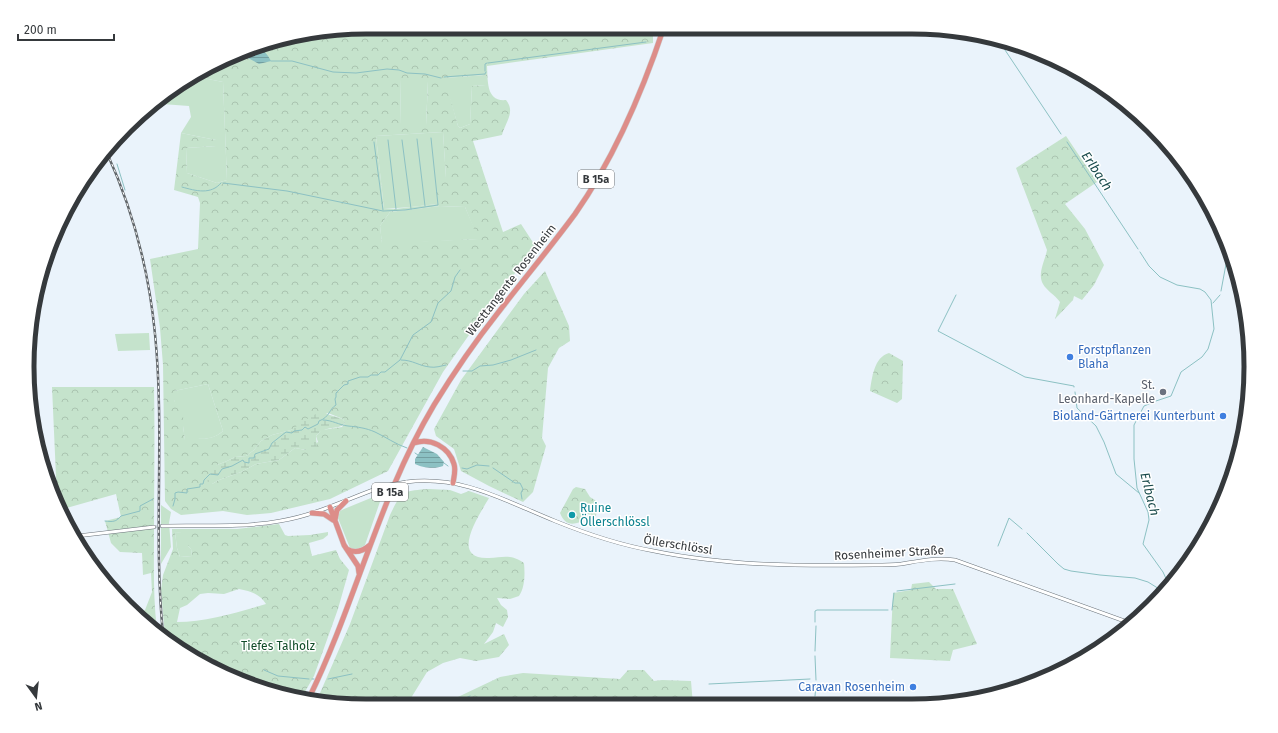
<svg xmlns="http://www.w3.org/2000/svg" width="1278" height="733" viewBox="0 0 1278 733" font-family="'Fira Sans',sans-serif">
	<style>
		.green { fill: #c5e3cc }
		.forest { fill: url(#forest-crowns); fill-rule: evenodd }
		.wetland { fill: url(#wetland-marsh) }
		.water { fill: url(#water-rules) }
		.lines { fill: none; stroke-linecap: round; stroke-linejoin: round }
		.stream { stroke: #8cc1c3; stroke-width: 1 }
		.minor-tunnel { stroke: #c6ced5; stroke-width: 3; stroke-dasharray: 3 1.5; stroke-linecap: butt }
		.minor-casing { stroke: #697178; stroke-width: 4 }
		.highway-casing { stroke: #cfcfd0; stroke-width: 6 }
		.minor { stroke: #fff; stroke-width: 3 }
		.highway { stroke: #dd8d89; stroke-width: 5 }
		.rail-casing { stroke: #61666a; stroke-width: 2.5 }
		.rail { stroke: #fff; stroke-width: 1; stroke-dasharray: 3; stroke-linecap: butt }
		.minor-bridge-casing { stroke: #697178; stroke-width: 4; stroke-linecap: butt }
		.minor-bridge { stroke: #fff; stroke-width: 3 }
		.shop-dot { fill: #3f7fe0; stroke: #fff; stroke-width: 1.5 }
		.worship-dot { fill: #6b7280; stroke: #fff; stroke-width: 1.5 }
		.culture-dot { fill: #0f9aa8; stroke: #fff; stroke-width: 1.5 }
		.labels { text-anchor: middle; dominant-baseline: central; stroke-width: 3; stroke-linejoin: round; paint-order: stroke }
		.shield { fill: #fff; stroke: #727476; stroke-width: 1 }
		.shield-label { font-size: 11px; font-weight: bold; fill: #35393c }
		.street-label { font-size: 12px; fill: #35393c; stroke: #fff }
		.shop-label { font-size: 12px; fill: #366cbe; stroke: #fff; text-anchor: end }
		.worship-label { font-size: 12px; fill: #5b616d; stroke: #fff; text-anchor: end }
		.culture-label { font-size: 12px; fill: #0d838f; stroke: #fff; text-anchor: start }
		.park-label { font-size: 12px; fill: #114c29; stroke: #fff }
		.water-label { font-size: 13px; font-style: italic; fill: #1a4b4c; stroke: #fff }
		.rim { fill: none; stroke: #35393c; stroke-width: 5 }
	</style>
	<defs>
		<pattern id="forest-crowns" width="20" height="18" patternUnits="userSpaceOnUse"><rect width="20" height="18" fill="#c5e3cc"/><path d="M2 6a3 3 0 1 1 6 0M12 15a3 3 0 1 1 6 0" fill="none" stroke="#aac4b0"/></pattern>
		<pattern id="wetland-marsh" width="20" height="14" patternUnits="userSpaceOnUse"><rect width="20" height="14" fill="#c5e3cc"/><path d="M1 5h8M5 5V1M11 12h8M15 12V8" fill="none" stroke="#aac4b0"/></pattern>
		<pattern id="water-rules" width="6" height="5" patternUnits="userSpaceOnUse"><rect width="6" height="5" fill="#8cc1c3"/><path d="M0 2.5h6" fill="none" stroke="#739ea0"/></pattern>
	</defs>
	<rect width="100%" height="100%" fill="#eaf3fb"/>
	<path class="green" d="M486 75V85L472 86 470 124 460 128 458 126 444 78Z
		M198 77 223 82 227 180 217 183 187 173 186 148 216 146V140L181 133 191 117 189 106 162 104 166 94Z
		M400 78 428 81 426 125H401Z
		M443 132 446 178 437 204 411 207 384 209 376 136Z
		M440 206 465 207 479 239 382 244 380 226 390 212Z
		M149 333 150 350 118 351 115 334Z
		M208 384 223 431C209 443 200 436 185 441L183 426 174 400V391Z
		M383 493 365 545C359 549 356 550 350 548L338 518 340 511 344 509Z
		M161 505 171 512 169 523 171 547 161 564Z
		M175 532 188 533V546L191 549 192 556 180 557 177 548Z"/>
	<path class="forest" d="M367 27H653V43L487 66C488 81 486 102 506 100 516 112 505 123 502 135L473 141 503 232 521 224 536 247 495 298 443 372 388 471 330 499 271 513 247 515 223 511 181 515 171 509 165 501 163 365 160 328 150 259 198 249 200 203 198 197 174 190 181 133 216 140V146L186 148 187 173 217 183 227 180 223 82 198 77 252 48 251 52 258 47 255 46 258 45ZM486 75V85L472 86 470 124 460 128 458 126 445 78ZM400 79 428 82 426 125H401ZM443 132 446 178 435 180 437 204 395 209H384L376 136ZM440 206 465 207 478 239 382 243 380 226 390 212ZM208 384 223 431C209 443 200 436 185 440L183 426 185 421 174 400V391ZM328 413 343 419 345 423 342 427 322 430 316 436 318 442 306 450 295 448 279 460 256 464 241 472 219 480 212 484 217 465 227 461 235 457 246 456 254 450 261 441 272 435 291 430Z
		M1066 136 1097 182 1065 204 1085 229 1104 265 1094 285 1082 300 1074 296 1073 300 1055 319 1060 302C1055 295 1046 290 1043 284 1037 274 1045 261 1047 250L1016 168Z
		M545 271 569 326 570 341 559 348 548 368 542 438 546 446 533 492 523 502 489 486 461 471 454 449 436 436 434 429 461 380 524 294Z
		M889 353 903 361 902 399 897 403 870 391C872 378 874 357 889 353Z
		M52 387H154C155 436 154 485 154 534 154 566 153 598 157 629L139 613 145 610 152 592 151 573 143 575 142 553 120 552 111 543 105 521 121 517 116 494 63 509 57 499Z
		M576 487 585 489 590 497 598 502 596 516 590 515 584 512 580 522C570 526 564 523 560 513L573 489Z
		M429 489 450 490 461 494 469 491 489 498C480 514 448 560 489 558 504 557 511 554 524 563 525 574 525 587 519 596L510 599 497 598 501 605 507 610 508 617 503 627 496 623 493 632 484 644 504 634 509 645 499 657 476 661 460 658 443 663 427 672 411 698 408 705H344L317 700 350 624 390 515C402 490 403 491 429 489Z
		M279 524 285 535 288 536 310 535 328 532V535L323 539 309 543 312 556 336 550 340 559 349 570 338 609 314 676 302 697 257 688 253 682 247 683 178 649 165 637 161 590 163 575 173 549 172 529H237ZM175 532 188 534V546L191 549 192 556 180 557 177 548ZM239 589C250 591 260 594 266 604 238 612 206 622 177 622L180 608 187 605 200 594 208 593 224 594Z
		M929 582 936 589H953L977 644 953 650 950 661 890 658 893 593 911 590 912 584Z
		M628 670H644L654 681 662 680 691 681 693 705H441L500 677 523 673 620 679Z"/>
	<path class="wetland" d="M320 412 343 419 345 423C338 431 327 424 316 436L317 448 312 451 295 448 279 460 256 464 241 472 219 480 212 484H208L207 477 210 471 217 465 227 461 235 457 246 456 254 450 261 441 272 435 291 430 310 417Z"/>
	<path class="water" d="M255 46C262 47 268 55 271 61L259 64 248 58 252 48Z
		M423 447 437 454 444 462 443 466C436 469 422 468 415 464V459Z"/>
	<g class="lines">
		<path class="stream" d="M999 41 1061 134
			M245 52H251
			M271 61H292L333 72 356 73 387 69 399 70 407 73 425 74 441 78
			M488 63 646 42
			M485 71V64L487 63
			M444 77 485 74 486 72
			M417 139 425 206
			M388 140 396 209
			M402 140 411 209
			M374 142 383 210
			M1067 142 1138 249
			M117 164 125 190
			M223 183 287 191 383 211 405 210 438 205 431 138
			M182 187C196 191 211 195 221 183
			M1140 252 1149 266 1160 277 1177 285 1200 289 1205 292 1211 300 1214 329 1208 349 1202 357 1181 372 1171 396 1156 401
			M1221 291 1229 248
			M956 295 938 331 1025 377 1074 386V387
			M1213 303 1220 295
			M401 360C413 360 419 366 430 367 435 368 441 366 446 365
			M463 371H472L480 366 493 365 511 360 536 350
			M1075 392 1077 408 1096 426 1104 442 1116 474 1139 493
			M1149 404 1144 406 1134 425V459L1137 488 1148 512 1149 520 1143 544 1163 572 1169 585
			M323 420C332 420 339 425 348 426 358 427 366 428 375 432 386 437 395 444 407 448
			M415 453 418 455
			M444 463 448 466
			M462 468 467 469 477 465 489 466
			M493 468 515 483H520L523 489 521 493 522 499
			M173 506 175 499V493L178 492 187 493V489L200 487V484H203L204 480 210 474 218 475 222 469 232 466 243 460 244 462 249 463V458H254L255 454 269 449 272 443 286 432 292 433 294 431 302 430 305 427 308 429 318 424 319 421C330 417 329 409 336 405L335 399 336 397V393L344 385 348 384V381L360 377H368L371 375H378L381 372H385L400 360 413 335 431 322 438 303 451 291 455 277 460 270
			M105 521C113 522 116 522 121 516L140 511V506L153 499
			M1027 533 1058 564 1064 569 1071 571 1100 575 1135 578 1148 582 1164 592
			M998 546 1009 518 1022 529
			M897 591 955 584
			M892 610 894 593
			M815 622V611L817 610H888
			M815 651 816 626
			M815 656 816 680
			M264 670 278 676 309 679
			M312 679H314
			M328 679 352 674
			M709 684 810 679
			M815 696 816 685
			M451 705 470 696"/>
		<path class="minor-tunnel" d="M154 527 162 526"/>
		<defs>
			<path id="minor" d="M406 482C463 475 505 501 555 521 587 534 620 545 654 551 726 566 800 566 874 565 883 565 892 565 901 564 919 561 936 557 955 560L1130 623
				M162 526C201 525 242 528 280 521 317 515 349 498 384 486
				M77 536 154 527"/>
			<path id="highway" d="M414 443C430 437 449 447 454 464 456 470 454 477 453 483
				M330 507 344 545 358 566 359 573
				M312 513 324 514 333 520
				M335 520 337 510 346 501
				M347 549C355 554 363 551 370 545
				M309 698C356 602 379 497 434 405 453 374 474 343 497 314 523 280 550 248 575 214 615 157 642 93 664 27"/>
		</defs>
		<use href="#minor" class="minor-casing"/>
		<use href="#highway" class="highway-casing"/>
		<use href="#minor" class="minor"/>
		<use href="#highway" class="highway"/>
		<defs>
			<path id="rail" d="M107 153C133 210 149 272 155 334 165 434 153 535 163 634"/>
		</defs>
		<use href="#rail" class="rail-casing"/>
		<use href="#rail" class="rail"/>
		<defs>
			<path id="minor-bridge" d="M384 486 406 482"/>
		</defs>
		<use href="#minor-bridge" class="minor-bridge-casing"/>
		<use href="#minor-bridge" class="minor-bridge"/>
	</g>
	<g class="shop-dot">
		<circle cx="1070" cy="357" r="4"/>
		<circle cx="1223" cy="416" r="4"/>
		<circle cx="913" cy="687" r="4"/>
	</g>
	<circle class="worship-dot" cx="1163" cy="392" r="4"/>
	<circle class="culture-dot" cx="572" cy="515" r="4"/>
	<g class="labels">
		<g class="shield">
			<rect x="578" y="170" width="36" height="18" rx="3"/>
			<rect x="372" y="483" width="36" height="18" rx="3"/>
		</g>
		<g class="shield-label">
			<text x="596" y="179">B 15a</text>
			<text x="390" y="492">B 15a</text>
		</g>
		<g class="street-label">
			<text transform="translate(511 280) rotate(-52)">Westtangente Rosenheim</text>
			<text transform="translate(678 545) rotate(9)">Öllerschlössl</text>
			<text transform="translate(889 553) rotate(-3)">Rosenheimer Straße</text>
		</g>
		<g class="shop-label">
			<text x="1078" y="350" text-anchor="start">Forstpflanzen<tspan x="1078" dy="14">Blaha</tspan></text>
			<text x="1215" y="416">Bioland-Gärtnerei Kunterbunt</text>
			<text x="905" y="687">Caravan Rosenheim</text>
		</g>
		<g class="worship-label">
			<text x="1155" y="385">St.<tspan x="1155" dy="14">Leonhard-Kapelle</tspan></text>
		</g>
		<g class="culture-label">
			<text x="580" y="508">Ruine<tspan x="580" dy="14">Öllerschlössl</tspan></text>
		</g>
		<g class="park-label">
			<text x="278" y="646">Tiefes Talholz</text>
		</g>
		<g class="water-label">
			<text transform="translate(1097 171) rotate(56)">Erlbach</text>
			<text transform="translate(1150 494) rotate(76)">Erlbach</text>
		</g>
	</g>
	<path d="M0 0H1278V733H0ZM366 34H912A332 332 0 0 1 1244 366V367A332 332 0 0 1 912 699H366A332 332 0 0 1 34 367V366A332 332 0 0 1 366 34Z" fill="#fff" fill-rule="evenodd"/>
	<path class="rim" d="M366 34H912A332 332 0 0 1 1244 366V367A332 332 0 0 1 912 699H366A332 332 0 0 1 34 367V366A332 332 0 0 1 366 34Z"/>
	<g transform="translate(36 697) rotate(165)" stroke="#ffffff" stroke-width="3" paint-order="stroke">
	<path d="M0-3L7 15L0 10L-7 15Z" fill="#35393c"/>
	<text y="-6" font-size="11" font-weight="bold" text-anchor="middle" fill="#35393c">N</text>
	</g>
	<path d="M18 34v6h96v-6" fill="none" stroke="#35393c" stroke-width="2"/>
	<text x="24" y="34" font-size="12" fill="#35393c" stroke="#ffffff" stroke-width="3" paint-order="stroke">200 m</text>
</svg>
